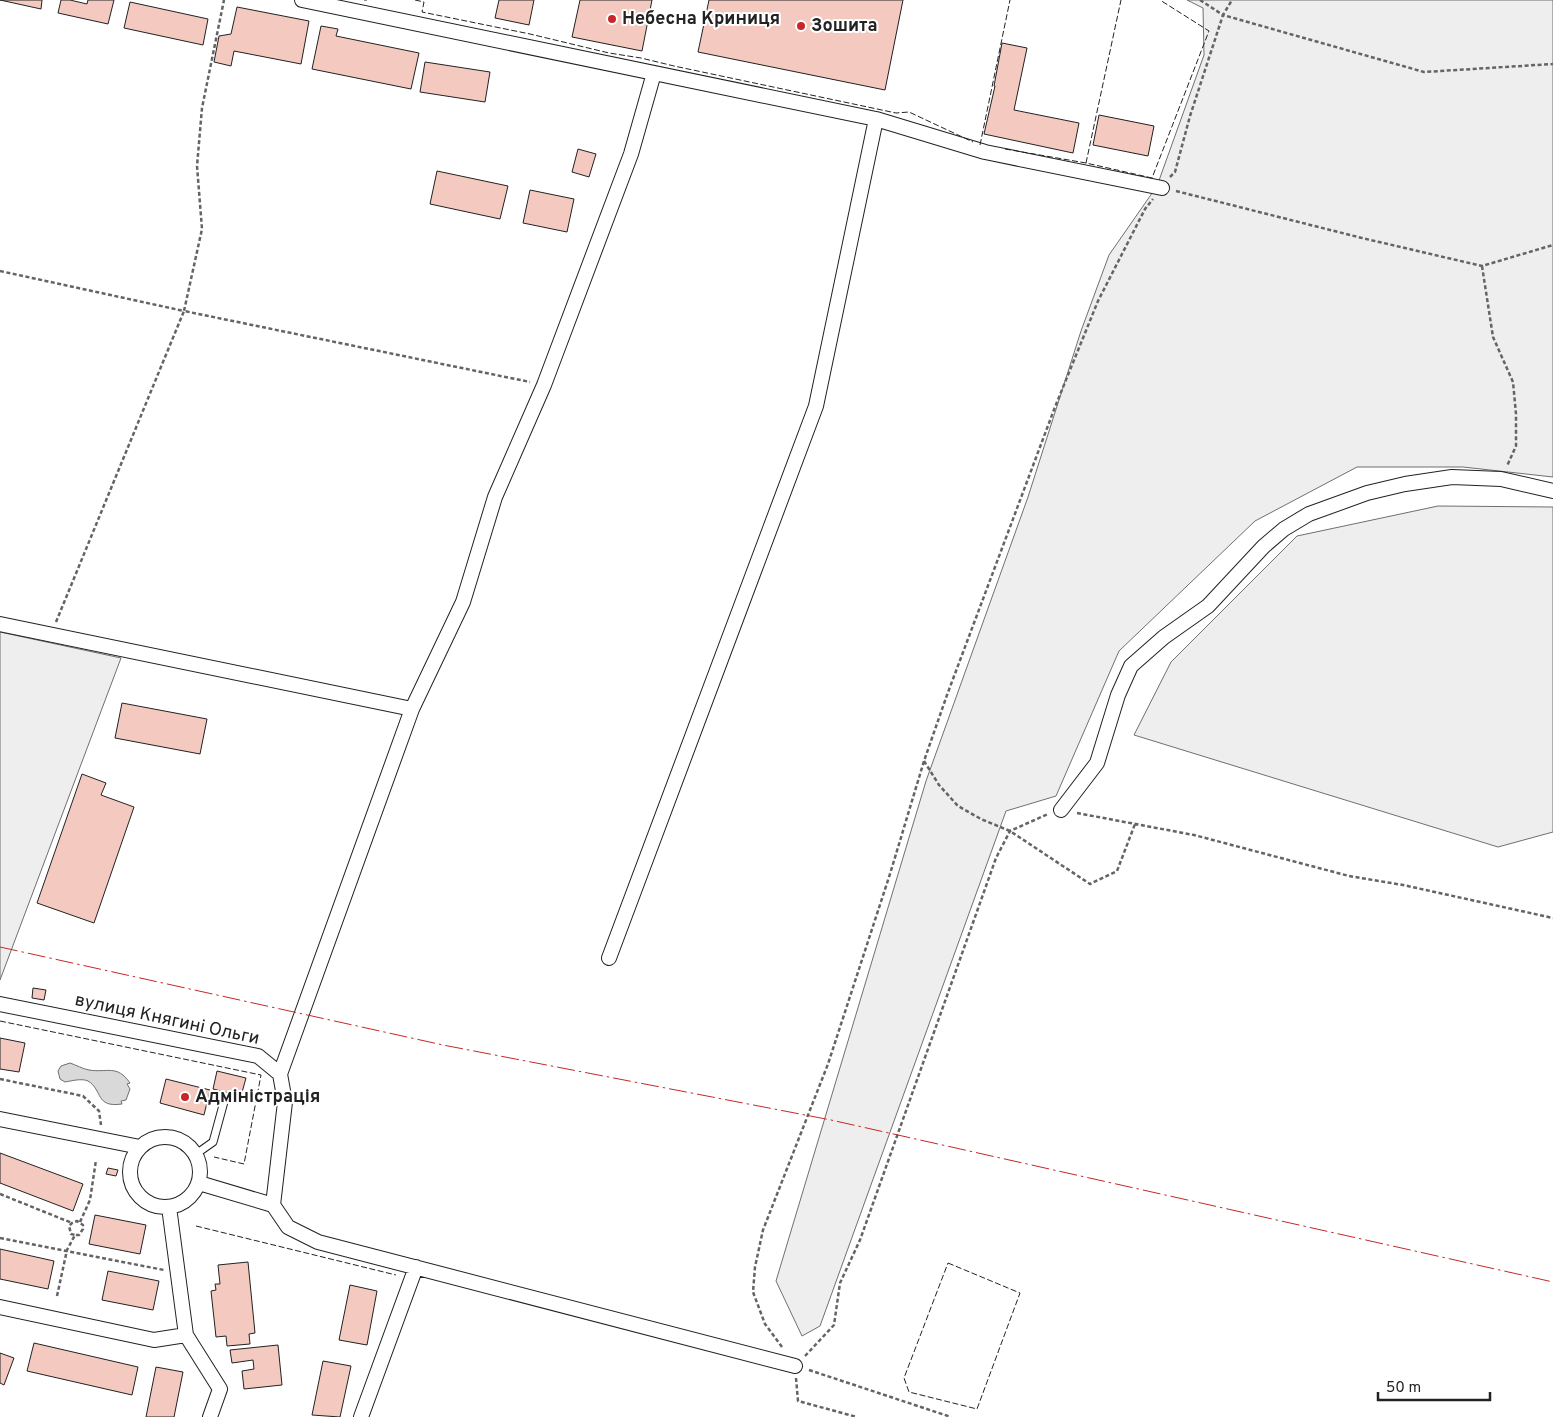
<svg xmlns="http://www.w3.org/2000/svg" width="1553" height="1417" viewBox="0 0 1553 1417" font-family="Overpass,sans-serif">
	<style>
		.green { fill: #eee; stroke: #6f6f6f }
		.water { fill: #d9d9d9; stroke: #6f6f6f }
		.building { fill: #f3c9c0; stroke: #222 }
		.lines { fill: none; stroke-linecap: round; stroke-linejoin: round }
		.service-casing { stroke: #222; stroke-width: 9 }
		.minor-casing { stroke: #222; stroke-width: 16 }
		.path { stroke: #646464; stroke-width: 2.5; stroke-dasharray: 4 2.5; stroke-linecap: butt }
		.service { stroke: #fff; stroke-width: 7 }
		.minor { stroke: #fff; stroke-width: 14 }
		.fence { stroke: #222; stroke-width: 1; stroke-dasharray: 6 2.5; stroke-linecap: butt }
		.power { stroke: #c62828; stroke-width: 1; stroke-dasharray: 18 4 2.5 4; stroke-linecap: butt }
		.poi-dot { fill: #c62828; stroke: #fff; stroke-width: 2 }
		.labels { text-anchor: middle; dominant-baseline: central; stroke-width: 4; stroke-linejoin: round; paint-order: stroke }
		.poi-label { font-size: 18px; font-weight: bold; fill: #222; stroke: #fff; text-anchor: start }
		.street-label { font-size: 18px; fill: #222; stroke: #fff }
	</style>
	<rect width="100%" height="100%" fill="#fff"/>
	<path class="green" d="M1187 0H1553V477L1463 467H1357L1255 521 1119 651 1056 796 1006 811 820 1326 802 1336 776 1281 926 781 1028 497 1081 331 1109 255 1157 186 1204 55 1203 8Z
		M1438 506 1553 507V832L1498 847 1134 735 1171 662 1297 536Z
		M0 632 121 658 0 980Z"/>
	<path class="water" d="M70 1063C76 1065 83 1069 89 1070 107 1073 117 1064 130 1083L127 1084 130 1089 126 1100 121 1101 122 1104C95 1108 103 1090 88 1081 82 1078 71 1081 65 1082L60 1079 58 1071 61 1066Z"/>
	<path class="building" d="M0 0H42L41 9Z
		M61 0H70L87 4 88 0H114L108 24 58 13Z
		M499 0H534L529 25 495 18Z
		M580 0H652L642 51 572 37Z
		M709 0H903L885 90 698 52Z
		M130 2 208 19 203 45 124 28Z
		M237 7 309 21 301 64 234 51 231 66 214 62 219 36 231 34Z
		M321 26 338 29 336 36 419 53 411 89 312 69Z
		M1002 43 1027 48 1014 110 1079 123 1073 153 984 134 995 86H994Z
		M425 62 490 72 485 102 420 92Z
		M1099 115 1154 126 1148 156 1093 145Z
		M578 149 596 154 589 177 572 172Z
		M437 171 508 186 500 219 430 204Z
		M530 190 574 199 567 232 523 223Z
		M122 703 207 719 200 754 115 738Z
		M82 774 106 783 101 795 134 807 94 923 37 903Z
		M33 988 46 990 44 1000 32 998Z
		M0 1038 25 1043 19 1072 0 1069Z
		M217 1071 246 1078 241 1096 213 1089Z
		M166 1079 210 1090 204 1115 160 1103Z
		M0 1153 83 1184 73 1211 0 1183Z
		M108 1168 118 1170 116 1176 106 1174Z
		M95 1215 146 1225 140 1254 89 1244Z
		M0 1249 54 1261 48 1289 0 1279Z
		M248 1262 255 1333 249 1334 250 1344 227 1346 226 1336 216 1337 211 1291 216 1290 215 1284H220L218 1265Z
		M108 1271 159 1281 153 1310 102 1300Z
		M350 1285 377 1291 367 1345 339 1340Z
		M34 1343 138 1367 132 1395 27 1371Z
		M278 1345 282 1385 244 1389 242 1371 254 1369 253 1360 232 1363 230 1350Z
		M0 1353 14 1358 4 1385 0 1383Z
		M323 1361 351 1366 340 1417 312 1415Z
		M156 1367 183 1372 174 1417H146Z"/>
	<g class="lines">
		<defs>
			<path id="service" d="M196 1154 213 1142 225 1098"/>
			<path id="minor" d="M302 0 876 119 985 152 1162 188
				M0 624 412 709
				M1061 810 1097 763 1118 695 1131 666 1164 637 1208 606 1264 546 1284 529 1309 514 1367 493 1405 484 1452 477 1501 479 1553 491
				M609 958 816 406 876 119
				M0 1004 258 1056 280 1074 285 1102 273 1205
				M280 1074 412 709 463 602 495 497 544 385 631 154 654 73
				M0 1119 140 1147
				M130 1172a35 35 0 1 1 70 0a35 35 0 1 1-70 0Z
				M199 1183 273 1205 288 1227 318 1242 795 1366
				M169 1207 186 1335 220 1389 210 1417
				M0 1307 154 1340 186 1335
				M361 1417 416 1267"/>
		</defs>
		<use href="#service" class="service-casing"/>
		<use href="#minor" class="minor-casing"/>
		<path class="path" d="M1200 0 1223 15 1232 0
			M1170 177 1175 172 1190 116 1223 15 1424 72 1553 64
			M1176 191 1362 238 1482 266 1553 245
			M1482 266 1493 337 1513 382 1516 414V446L1507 466
			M0 271 184 311 202 229 197 166 202 108 224 0
			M56 622 184 311 530 382
			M924 761 939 785 958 806 981 819 1010 831 1090 884 1117 871 1135 824
			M1077 813 1194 835 1349 876 1403 885 1553 918
			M0 1079 83 1096 99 1111 101 1125
			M0 1194 72 1223
			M80 1222 90 1200 96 1160
			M0 1238 164 1270
			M57 1296 67 1250 75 1235H79L83 1229V1225L77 1221 72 1223 69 1226 71 1234 75 1235
			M782 1347 765 1324 753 1292 755 1267 763 1230 828 1064 890 874 924 761 947 695 1055 407 1098 301 1145 209 1153 199
			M805 1356 834 1325 840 1283 860 1240 996 858 1010 831 1048 814
			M809 1370 951 1417
			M796 1378 798 1401 857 1417"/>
		<use href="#service" class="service"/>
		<use href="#minor" class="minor"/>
		<path class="fence" d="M364 0H367
			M415 0 424 2 422 12 530 34 609 53 641 58 674 66 896 113 909 112 973 142
			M980 145 1010 0
			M1005 149 1086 163 1152 178 1209 31 1160 0
			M1086 163 1121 0
			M0 1021 261 1075 244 1164 214 1157
			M196 1226 396 1275
			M948 1263 1020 1293 977 1409 909 1392 904 1378Z"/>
		<path class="power" d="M0 947 443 1045 831 1120 1553 1282"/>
	</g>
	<g class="poi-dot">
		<circle cx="612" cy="19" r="5"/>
		<circle cx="801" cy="26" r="5"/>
		<circle cx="185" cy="1097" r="5"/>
	</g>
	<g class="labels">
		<g class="poi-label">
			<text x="622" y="19">Небесна Криниця</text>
			<text x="811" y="26">Зошита</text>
			<text x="195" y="1097">Адміністрація</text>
		</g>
		<g class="street-label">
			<text transform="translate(167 1020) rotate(12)">вулиця Княгині Ольги</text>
		</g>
	</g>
	<path d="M1378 1392v8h112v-8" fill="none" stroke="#222222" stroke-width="2.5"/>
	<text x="1386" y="1392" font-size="15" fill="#222222" stroke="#ffffff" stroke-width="4" paint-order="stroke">50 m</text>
</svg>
